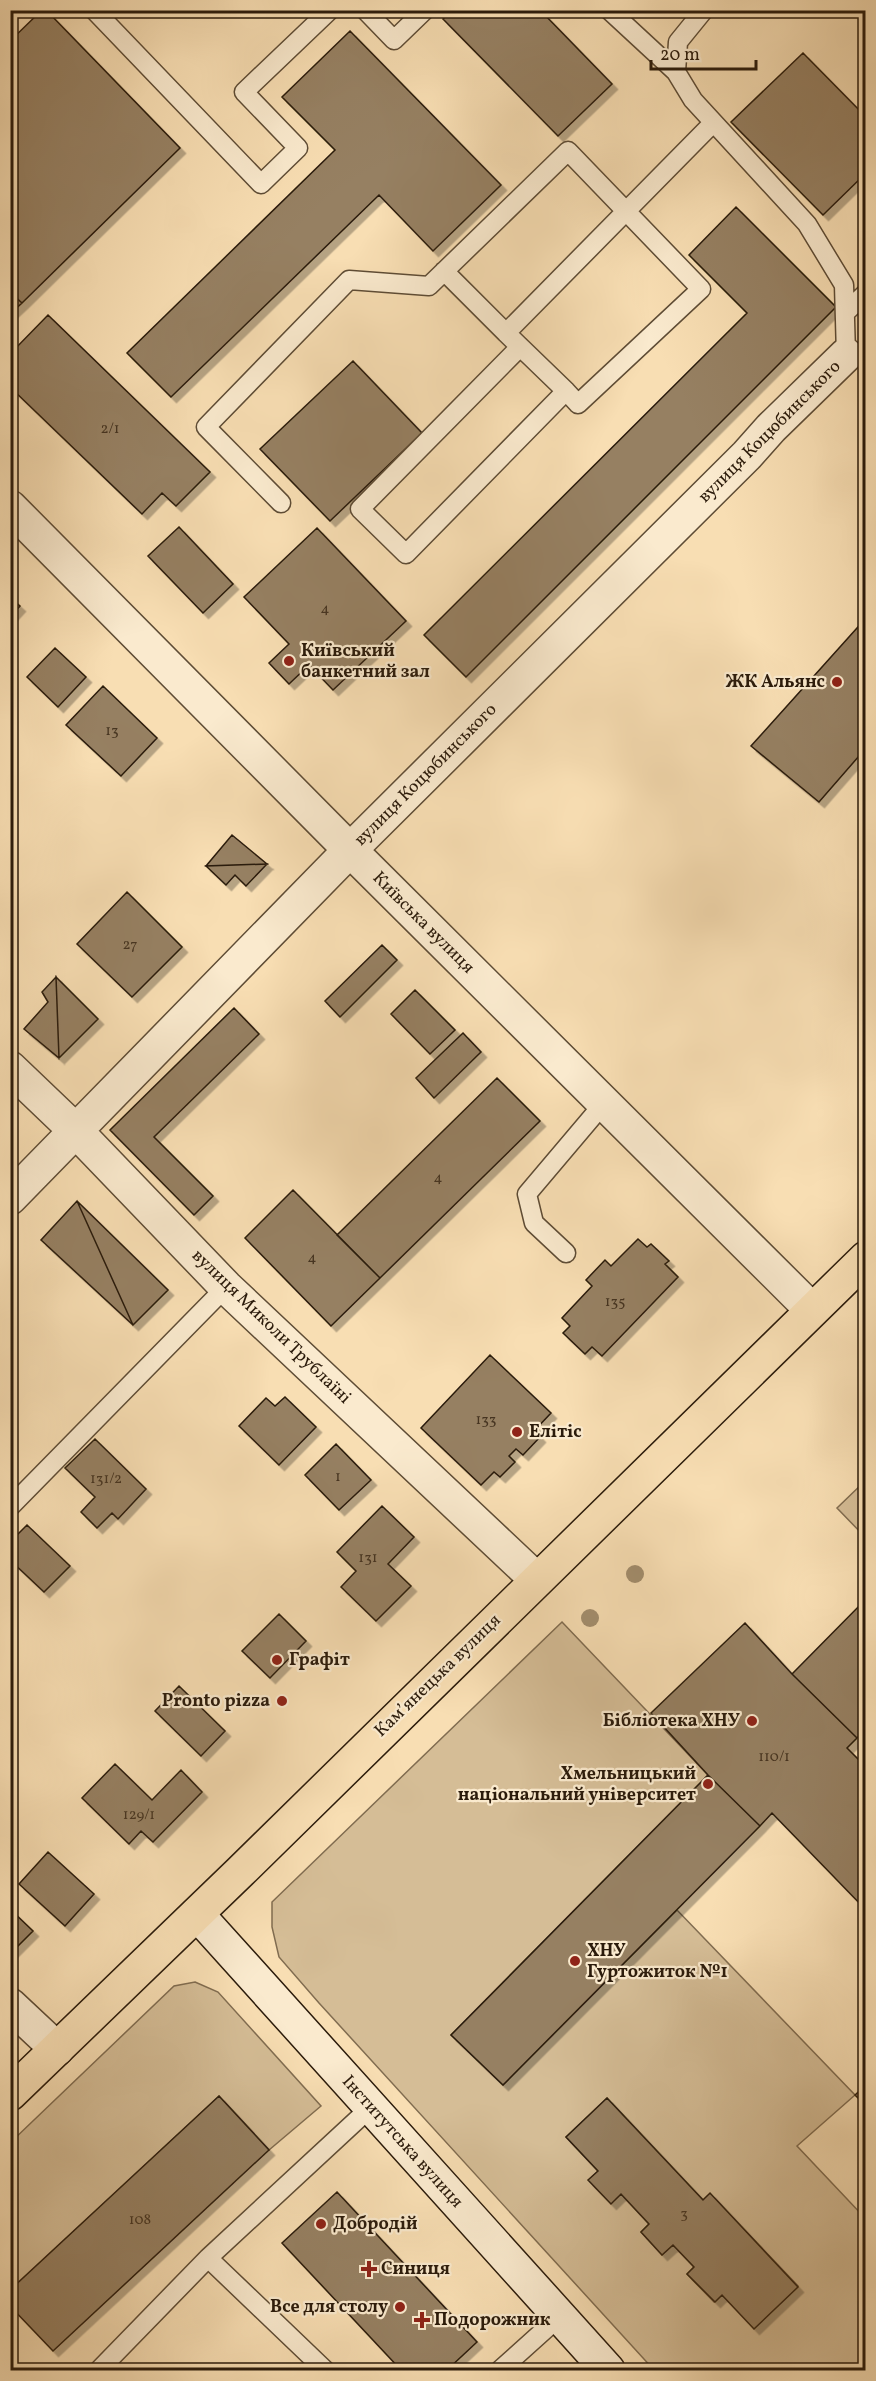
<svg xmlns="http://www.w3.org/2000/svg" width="876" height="2381" viewBox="0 0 876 2381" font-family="Vollkorn,serif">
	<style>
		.green { fill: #d5bd96; stroke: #806c50; stroke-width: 1.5; fill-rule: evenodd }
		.building { fill: #968062; stroke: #2b1b0b; stroke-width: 1.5; filter: url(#shadow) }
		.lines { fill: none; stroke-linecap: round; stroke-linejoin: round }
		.lane-casing { stroke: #5e4c35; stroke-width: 21 }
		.street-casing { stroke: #5e4c35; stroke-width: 36 }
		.secondary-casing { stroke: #2b1b0b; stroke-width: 36 }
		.primary-casing { stroke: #2b1b0b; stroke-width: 36 }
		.lane { stroke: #faeace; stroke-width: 18 }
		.street { stroke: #faeace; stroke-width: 33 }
		.secondary { stroke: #faeace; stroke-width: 33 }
		.primary { stroke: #f8deb3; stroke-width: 33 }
		.tree { fill: #a38e6e }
		.poi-dot { fill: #8f2418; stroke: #faeace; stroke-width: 2 }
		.labels { text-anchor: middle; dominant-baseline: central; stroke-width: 4.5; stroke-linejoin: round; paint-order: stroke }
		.number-label { font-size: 15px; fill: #463421 }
		.street-label { font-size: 18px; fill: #2b1b0b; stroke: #faeace }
		.poi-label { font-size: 18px; font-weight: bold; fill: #2b1b0b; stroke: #faeace; text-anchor: start }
	</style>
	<defs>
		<filter id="shadow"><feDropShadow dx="5.5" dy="5.5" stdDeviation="0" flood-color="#0004"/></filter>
	</defs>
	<rect width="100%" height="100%" fill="#f8deb3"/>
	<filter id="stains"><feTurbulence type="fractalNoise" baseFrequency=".00333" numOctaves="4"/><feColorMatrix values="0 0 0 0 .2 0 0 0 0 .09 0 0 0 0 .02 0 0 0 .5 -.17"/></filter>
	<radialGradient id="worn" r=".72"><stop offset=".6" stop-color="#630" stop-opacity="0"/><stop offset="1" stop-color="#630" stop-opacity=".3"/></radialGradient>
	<path class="green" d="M865 1481V1537L837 1508Z
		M562 1622 708 1775 451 2035 503 2085 677 1910 855 2095 797 2146 865 2218V2370H654L319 2003 279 1957 272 1927V1902ZM607 2098 703 2200 710 2194 798 2286 754 2328 722 2295 714 2302 687 2274 694 2267 673 2245 662 2255 641 2232 649 2224 621 2194 611 2203 589 2180 598 2171 566 2137Z
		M195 1982 218 1992 321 2106 269 2150 219 2096 11 2290V2142L174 1986Z"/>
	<path class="building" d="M42 10H46L180 148 22 303 10 292V41Z
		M452 10H540L612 84 558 136 443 19Z
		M350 31 501 185 433 251 379 195 171 397 127 353 335 150 282 97Z
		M803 53 866 117V173L823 215 731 122Z
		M736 207 836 307 466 677 424 635 747 313 689 255Z
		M10 292 22 303 10 314Z
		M48 315 210 472 176 506 162 493 142 514 10 387V354Z
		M353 361 422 433 330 521 260 449Z
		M179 527 233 584 203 613 148 556Z
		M317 528 406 621 333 690 309 665 289 684 269 663 289 644 244 597Z
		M10 597 20 606 10 617Z
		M866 618V748L819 802 751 746Z
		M55 648 86 677 58 707 27 677Z
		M103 686 157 738 121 776 66 725Z
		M232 835 267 864 206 866Z
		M267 864 246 886 235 875 226 885 206 866Z
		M127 892 182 947 132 997 77 944Z
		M382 945 397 960 340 1017 325 1001Z
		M56 977 98 1019 59 1058Z
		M56 977 59 1058 24 1029 48 1002 42 992Z
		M415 990 455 1030 430 1054 391 1014Z
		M234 1008 259 1034 154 1137 213 1196 194 1215 110 1130Z
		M463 1033 481 1052 434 1098 416 1078Z
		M497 1078 540 1121 380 1278 337 1235Z
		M293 1190 380 1278 331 1326 245 1238Z
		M77 1201 133 1325 41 1240Z
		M77 1201 168 1290 133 1325Z
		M638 1239 647 1247 651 1244 669 1261 665 1264 678 1277 602 1356 592 1347 585 1354 563 1333 570 1326 562 1318 592 1286 586 1280 605 1260 611 1266Z
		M490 1355 551 1413 534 1431 540 1437 523 1455 516 1449 509 1456 515 1462 500 1477 494 1472 481 1485 421 1428Z
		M285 1397 316 1427 279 1465 239 1426 266 1398 275 1406Z
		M95 1439 146 1489 118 1519 112 1513 97 1528 81 1512 95 1497 65 1468Z
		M336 1444 371 1480 339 1510 305 1475Z
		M382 1506 414 1537 388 1564 411 1586 376 1621 341 1587 356 1571 337 1552Z
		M27 1525 70 1566 44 1592 10 1560V1542Z
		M866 1599V1729L857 1738 792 1674Z
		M279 1614 306 1641 270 1678 242 1651Z
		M745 1623 792 1674 857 1738 847 1748 866 1767V1910L772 1813 760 1826 708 1775 651 1713Z
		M179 1686 225 1731 201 1756 155 1711Z
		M115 1764 152 1800 181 1770 202 1792 153 1842 141 1831 129 1844 82 1798Z
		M708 1775 760 1826 503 2085 451 2035Z
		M48 1852 94 1894 65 1926 19 1884Z
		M10 1909 33 1931 10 1954Z
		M866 2085V2106L855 2095Z
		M219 2096 269 2150 53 2351 10 2306V2290Z
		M607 2098 703 2200 710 2193 798 2287 754 2329 722 2295 715 2302 687 2274 694 2267 673 2245 662 2255 641 2232 649 2224 621 2194 611 2204 588 2180 598 2171 566 2137Z
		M337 2192 477 2342 447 2370H401L282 2243Z
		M10 2357 23 2370H10Z"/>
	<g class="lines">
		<defs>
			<path id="lane" d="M94 10 261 184 298 148 244 92 330 10
				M365 10 394 40 425 10
				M609 10 676 72
				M704 10 678 42 676 72 693 100 807 224 844 285 846 355
				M444 271 506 333
				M846 312 866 293
				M520 347 360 509 406 554 566 391 506 333 713 123
				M281 503 206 427 349 280 429 286 568 151 701 289 578 404 566 391
				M566 1253 534 1223 527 1194 604 1103
				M10 1507 226 1287
				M208 2258 325 2370
				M99 2370 208 2258 371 2107
				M500 2370 559 2317"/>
			<path id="street" d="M10 507 350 850 812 1310
				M10 1068 77 1132 226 1287 537 1580
				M10 1198 350 850 747 455 771 428 846 355
				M10 2005 57 2049"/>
			<path id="secondary" d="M197 1914 608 2370"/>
			<path id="primary" d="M10 2094 240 1872 866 1258"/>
		</defs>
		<use href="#lane" class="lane-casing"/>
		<use href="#street" class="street-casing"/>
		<use href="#secondary" class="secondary-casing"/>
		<use href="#primary" class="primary-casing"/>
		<use href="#lane" class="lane"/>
		<use href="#street" class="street"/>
		<use href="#secondary" class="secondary"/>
		<use href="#primary" class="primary"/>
	</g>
	<g class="tree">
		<circle cx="635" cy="1574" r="9"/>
		<circle cx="590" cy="1618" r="9"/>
	</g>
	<g class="poi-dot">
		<circle cx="289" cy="661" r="6"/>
		<circle cx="837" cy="682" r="6"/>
		<circle cx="517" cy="1432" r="6"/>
		<circle cx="277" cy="1660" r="6"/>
		<circle cx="282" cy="1701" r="6"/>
		<circle cx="752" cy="1721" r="6"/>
		<circle cx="708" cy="1784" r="6"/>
		<circle cx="575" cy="1961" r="6"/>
		<circle cx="321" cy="2224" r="6"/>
		<path d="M366 2260h6v6h6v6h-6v6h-6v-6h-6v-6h6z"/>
		<circle cx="400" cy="2307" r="6"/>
		<path d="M419 2311h6v6h6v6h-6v6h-6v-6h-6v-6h6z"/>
	</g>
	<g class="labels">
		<g class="number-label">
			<text x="110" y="429">2/1</text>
			<text x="325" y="609">4</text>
			<text x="112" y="731">13</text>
			<text x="130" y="945">27</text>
			<text x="438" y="1178">4</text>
			<text x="312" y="1258">4</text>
			<text x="615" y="1302">135</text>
			<text x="486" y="1420">133</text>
			<text x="338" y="1477">1</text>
			<text x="106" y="1479">131/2</text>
			<text x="368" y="1558">131</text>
			<text x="774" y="1757">110/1</text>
			<text x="139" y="1815">129/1</text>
			<text x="684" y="2214">3</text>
			<text x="140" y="2220">108</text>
		</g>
		<g class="street-label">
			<text transform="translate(770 432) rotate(-45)">вулиця Коцюбинського</text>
			<text transform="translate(426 775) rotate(-45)">вулиця Коцюбинського</text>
			<text transform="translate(423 923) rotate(45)">Київська вулиця</text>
			<text transform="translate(271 1327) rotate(44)">вулиця Миколи Трублаїні</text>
			<text transform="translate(438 1676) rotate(-44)">Камʼянецька вулиця</text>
			<text transform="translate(402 2142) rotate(48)">Інститутська вулиця</text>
		</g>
		<g class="poi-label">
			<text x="301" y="651">Київський<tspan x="301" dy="21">банкетний зал</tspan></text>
			<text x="825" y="682" text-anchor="end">ЖК Альянс</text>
			<text x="529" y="1432">Елітіс</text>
			<text x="289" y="1660">Графіт</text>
			<text x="270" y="1701" text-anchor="end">Pronto pizza</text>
			<text x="740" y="1721" text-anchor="end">Бібліотека ХНУ</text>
			<text x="696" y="1774" text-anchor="end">Хмельницький<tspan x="696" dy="21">національний університет</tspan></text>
			<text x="587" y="1951">ХНУ<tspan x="587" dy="21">Гуртожиток №1</tspan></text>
			<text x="333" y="2224">Добродій</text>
			<text x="381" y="2269">Синиця</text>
			<text x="388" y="2307" text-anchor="end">Все для столу</text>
			<text x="434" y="2320">Подорожник</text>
		</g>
	</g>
	<rect width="876" height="2381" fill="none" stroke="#f8deb3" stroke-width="36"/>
	<rect x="12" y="12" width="852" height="2357" fill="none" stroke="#2b1b0b" stroke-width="3"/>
	<rect x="18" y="18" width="840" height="2345" fill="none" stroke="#2b1b0b" stroke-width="1.5"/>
	<path d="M651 60v9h105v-9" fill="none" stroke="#2b1b0b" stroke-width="3"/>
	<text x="660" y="60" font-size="18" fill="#2b1b0b" stroke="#faeace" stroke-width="4.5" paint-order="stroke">20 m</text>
	<rect width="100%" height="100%" filter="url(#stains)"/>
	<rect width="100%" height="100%" fill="url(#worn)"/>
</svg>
